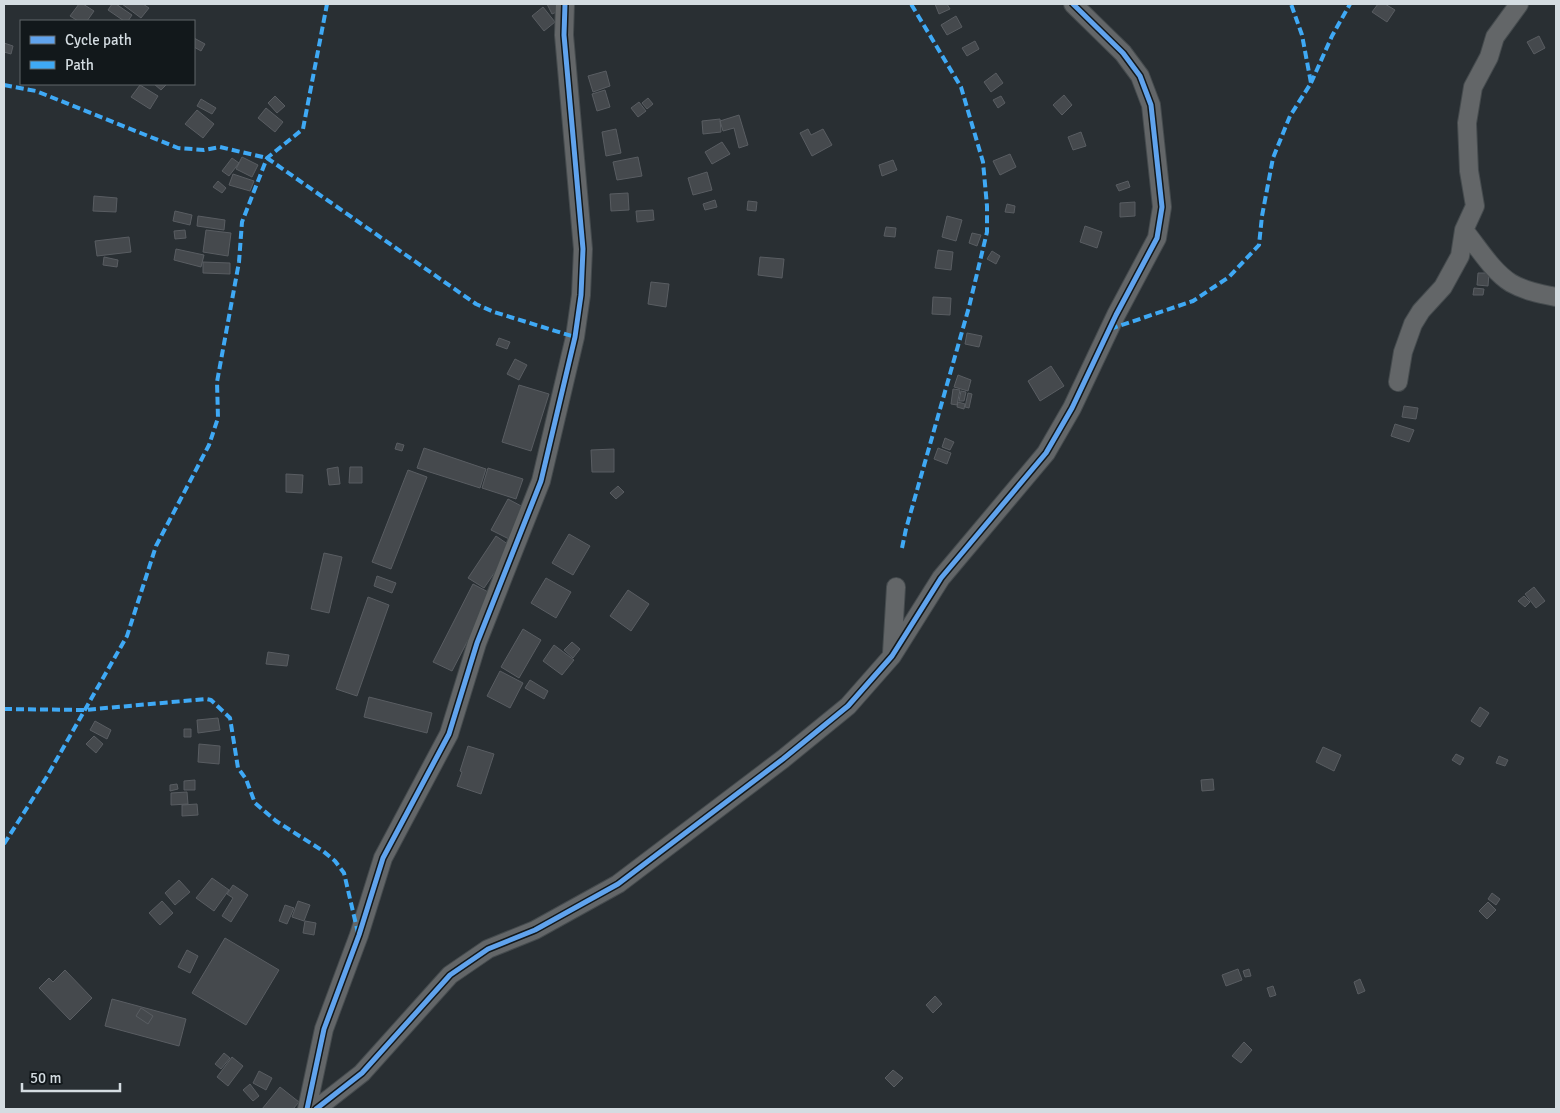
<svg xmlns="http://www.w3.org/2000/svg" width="1560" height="1113" viewBox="0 0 1560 1113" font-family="Signika,sans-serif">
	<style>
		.building { fill: #45494d; stroke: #595d62 }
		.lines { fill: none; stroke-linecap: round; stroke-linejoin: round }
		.minor-casing { stroke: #454b4e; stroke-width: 20 }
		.minor { stroke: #636668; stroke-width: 18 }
		.quiet { stroke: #3fa9f5; stroke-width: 4; stroke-dasharray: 8 4; stroke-linecap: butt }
		.cycleway-casing { stroke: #12181b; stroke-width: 8 }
		.cycleway { stroke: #60a3ed; stroke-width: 5 }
	</style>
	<rect width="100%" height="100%" fill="#292f33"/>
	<path class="building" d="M79 4H83L94 11 87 21H78L70 16Z
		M112 4H116L132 15 128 21H124L108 10Z
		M122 4H143L149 8 141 18Z
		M547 4H556L559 11 552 14Z
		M935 4H947L950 9 939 14Z
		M1378 4H1385L1395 10 1387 22 1372 12Z
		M543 7 555 22 544 31 532 16Z
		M956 16 962 27 947 35 941 25Z
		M1539 36 1545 48 1534 54 1527 42Z
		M194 38 205 44 201 51 194 47Z
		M975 41 979 49 967 56 962 48Z
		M4 43 13 46 11 54 4 52Z
		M606 71 610 86 593 92 588 76Z
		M996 73 1003 83 991 92 984 82Z
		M154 84H165L166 85 161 90Z
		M140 85 158 96 150 109 131 97Z
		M605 90 610 107 597 111 592 94Z
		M1064 95 1072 105 1062 115 1053 105Z
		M275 96 285 106 277 113 268 103Z
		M1001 96 1005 103 998 108 993 100Z
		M648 98 653 104 647 109 642 103Z
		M201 99 216 108 212 114 197 106Z
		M639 102 646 111 638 117 631 108Z
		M266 108 283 122 275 132 258 118Z
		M197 110 214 124 203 138 185 124Z
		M739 115 748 145 739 148 734 128 723 131 720 121Z
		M720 119 721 132 703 134 702 121Z
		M616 129 621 153 606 156 602 132Z
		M808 129 811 135 823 129 832 145 812 156 800 133Z
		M1081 132 1086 146 1073 150 1068 137Z
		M722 142 730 154 712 164 705 152Z
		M1010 154 1016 167 1000 175 993 161Z
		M242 157 258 165 252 177 236 169Z
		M638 157 642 176 617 180 613 162Z
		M232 158 239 163 229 176 222 171Z
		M893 160 897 170 882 176 879 165Z
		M707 172 712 190 693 195 688 178Z
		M233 174 254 181 250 191 229 185Z
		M218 181 226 188 222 193 213 187Z
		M1128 181 1130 187 1119 191 1116 185Z
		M628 193 629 210 611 211 610 194Z
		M94 196 117 198 116 212 93 211Z
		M715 200 717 207 705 210 703 204Z
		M748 201 757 202 756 211 747 210Z
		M1135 202V216L1120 217V203Z
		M1007 204 1015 206 1014 213 1005 212Z
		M653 210 654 220 637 222 636 211Z
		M175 211 192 215 190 225 173 221Z
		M198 216 225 220 224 230 197 226Z
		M947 216 962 220 956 241 942 237Z
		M1085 226 1102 232 1097 248 1080 242Z
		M886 227 896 228 895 237 884 236Z
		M185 230 186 238 175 239 174 231Z
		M206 230 231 233 228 256 203 252Z
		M972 233 981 235 977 246 969 243Z
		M129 237 131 252 97 256 95 241Z
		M176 249 204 255 201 267 174 260Z
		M938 250 953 252 951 270 935 268Z
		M992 251 1000 256 996 264 987 259Z
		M104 257 118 260 117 267 103 265Z
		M760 257 784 259 782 278 758 275Z
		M203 262 230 263V274L203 273Z
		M1478 273H1489L1488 286 1477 285Z
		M651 282 669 284 666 307 648 304Z
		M1474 288 1484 289 1483 295H1473Z
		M933 297 951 298 950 315 932 314Z
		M967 333 982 336 979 347 965 344Z
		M499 338 510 342 507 349 496 345Z
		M515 359 527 365 519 380 507 374Z
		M1051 366 1064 386 1040 401 1028 381Z
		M958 375 971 380 968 391 954 387Z
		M519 385 549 394 531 451 502 442Z
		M953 389 960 390 957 405 951 404Z
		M961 391 966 392 964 401H959Z
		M968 393 972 394 969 408 965 407Z
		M958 402 965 404 964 409 957 407Z
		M1404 406 1418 408 1416 419 1402 417Z
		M1395 424 1414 430 1409 442 1391 436Z
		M945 438 954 442 950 450 942 447Z
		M397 443 404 445 402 451 395 449Z
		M424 448 486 469 480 488 417 468Z
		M938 448 951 453 947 464 934 459Z
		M614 449V472H592L591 450Z
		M338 467 340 484 329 485 327 469Z
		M350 467H362V483H349Z
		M488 468 523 479 516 499 482 488Z
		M408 470 427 477 391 569 372 562Z
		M286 474 303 475 302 493 286 492Z
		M618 486 624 492 616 499 610 493Z
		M508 499 525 508 509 539 491 530Z
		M569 534 590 546 573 575 552 563Z
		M496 536 512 547 484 588 468 578Z
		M324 553 342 557 329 613 311 609Z
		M377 576 396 583 392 593 374 586Z
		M546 578 571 592 556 618 531 603Z
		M473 584 492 594 452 671 433 662Z
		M1534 587 1545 601 1536 608 1525 594Z
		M628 590 649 604 631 631 610 616Z
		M1524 596 1530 602 1525 607 1518 601Z
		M368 597 389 605 357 696 336 689Z
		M523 629 541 640 519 678 501 667Z
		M572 642 580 649 573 658 564 650Z
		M554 645 574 660 562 675 543 661Z
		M268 652 289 655 287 666 266 664Z
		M500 671 523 683 510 708 487 696Z
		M530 680 548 691 544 699 525 688Z
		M369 697 432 713 427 733 364 717Z
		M1480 707 1489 713 1480 727 1471 721Z
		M218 718 220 730 198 733 197 720Z
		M95 721 111 730 107 739 90 730Z
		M184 729H191V737H184Z
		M94 736 103 744 96 753 86 744Z
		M199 744 220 746 219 764 198 762Z
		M468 746 494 754 481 794 457 786 462 772 460 771Z
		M1323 747 1341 755 1334 771 1316 762Z
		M1456 754 1464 758 1460 765 1452 760Z
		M1499 756 1508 760 1505 766 1496 763Z
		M1213 779 1214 790 1202 791 1201 780Z
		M195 780V790H184V781Z
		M177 784 178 789 170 791V785Z
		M187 792 188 804 171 805V793Z
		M197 804 198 815 182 816V805Z
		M212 878 229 890 214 911 196 898Z
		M179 880 190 892 175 905 165 893Z
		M233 885 248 895 231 922 222 916 233 898 227 894Z
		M1492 893 1500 899 1496 905 1488 899Z
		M162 901 173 913 160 925 149 913Z
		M298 901 310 905 304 921 292 917Z
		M1488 902 1496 910 1487 919 1479 911Z
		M285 905 294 908 287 924 279 921Z
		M305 921 316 923 314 935 303 933Z
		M225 938 279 970 246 1025 192 993Z
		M187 950 198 956 190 973 178 967Z
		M1238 969 1242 980 1226 986 1222 975Z
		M1249 969 1251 976 1245 977 1243 971Z
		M65 970 92 998 70 1020 39 988 49 978 53 982Z
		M1360 979 1365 991 1358 994 1354 982Z
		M1273 986 1276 995 1270 997 1267 988Z
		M935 996 942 1004 933 1013 926 1005Z
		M112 999 186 1019 179 1046 105 1026Z
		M141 1008 153 1016 148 1024 136 1016Z
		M1244 1042 1252 1050 1241 1063 1232 1056Z
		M224 1053 230 1058 221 1069 215 1064Z
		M232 1057 243 1066 228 1086 217 1077Z
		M893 1070 903 1078 894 1087 885 1078Z
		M259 1071 272 1078 266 1090 253 1083Z
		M250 1084 259 1096 253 1101 243 1090Z
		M280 1087 299 1102 293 1109H262Z"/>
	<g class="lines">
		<defs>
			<path id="minor" d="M1464 230C1478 247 1492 271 1511 283 1525 291 1541 294 1556 297
				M1398 382 1403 352 1413 324 1421 311 1443 287 1460 256 1464 230 1475 206 1469 171 1467 123 1473 87 1489 57 1495 37 1519 4
				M892 653 896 587
				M307 1109 324 1029 359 935 383 858 449 734 477 643 541 481 575 337 581 295 583 249 564 35 565 4
				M316 1109 362 1073 450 975 488 949 535 930 618 884 783 759 848 706 892 656 941 578 1046 453 1072 408 1116 315 1157 238 1162 207 1151 105 1140 76 1123 53 1073 4"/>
		</defs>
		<use href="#minor" class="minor-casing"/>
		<use href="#minor" class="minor"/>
		<path class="quiet" d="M1311 83 1332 36 1350 4
			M4 85 36 91 178 148 204 150 220 147 267 158 476 304 494 312 575 337
			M1110 329 1193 301 1229 277 1259 245 1262 216 1273 158 1290 116 1311 83 1302 35 1291 4
			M902 548 906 529 969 307 987 232V206L983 162 961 87 911 4
			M4 709 84 710 206 699 211 700 230 718 238 768 246 779 255 803 276 821 323 851 335 861 344 873 358 933
			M4 844 46 778 127 636 156 546 209 445 218 418 217 382 239 262 242 222 267 158 303 129 327 4"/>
		<defs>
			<path id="cycleway" d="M307 1109 324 1029 359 935 383 858 449 734 477 643 541 481 575 337 581 295 583 249 564 35 565 4
				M316 1109 362 1073 450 975 488 949 535 930 618 884 783 759 848 706 892 656 941 578 1046 453 1072 408 1116 315 1157 238 1162 207 1151 105 1140 76 1123 53 1073 4"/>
		</defs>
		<use href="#cycleway" class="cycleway-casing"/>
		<use href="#cycleway" class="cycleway"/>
	</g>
	<rect width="1560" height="1113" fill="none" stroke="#d4dce1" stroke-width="10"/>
	<rect x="20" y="20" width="175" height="65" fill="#12181b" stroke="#60666a"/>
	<rect x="30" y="36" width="25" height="8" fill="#60a3ed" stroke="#60666a"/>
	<text x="65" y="45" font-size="15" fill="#d4dce1">Cycle path</text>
	<rect x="30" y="61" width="25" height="8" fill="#3fa9f5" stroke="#60666a"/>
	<text x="65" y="70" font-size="15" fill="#d4dce1">Path</text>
	<path d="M22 1083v8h98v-8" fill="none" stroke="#d4dce1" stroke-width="2.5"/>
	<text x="30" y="1083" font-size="15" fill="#d4dce1" stroke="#12181b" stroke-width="4" paint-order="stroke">50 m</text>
</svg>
